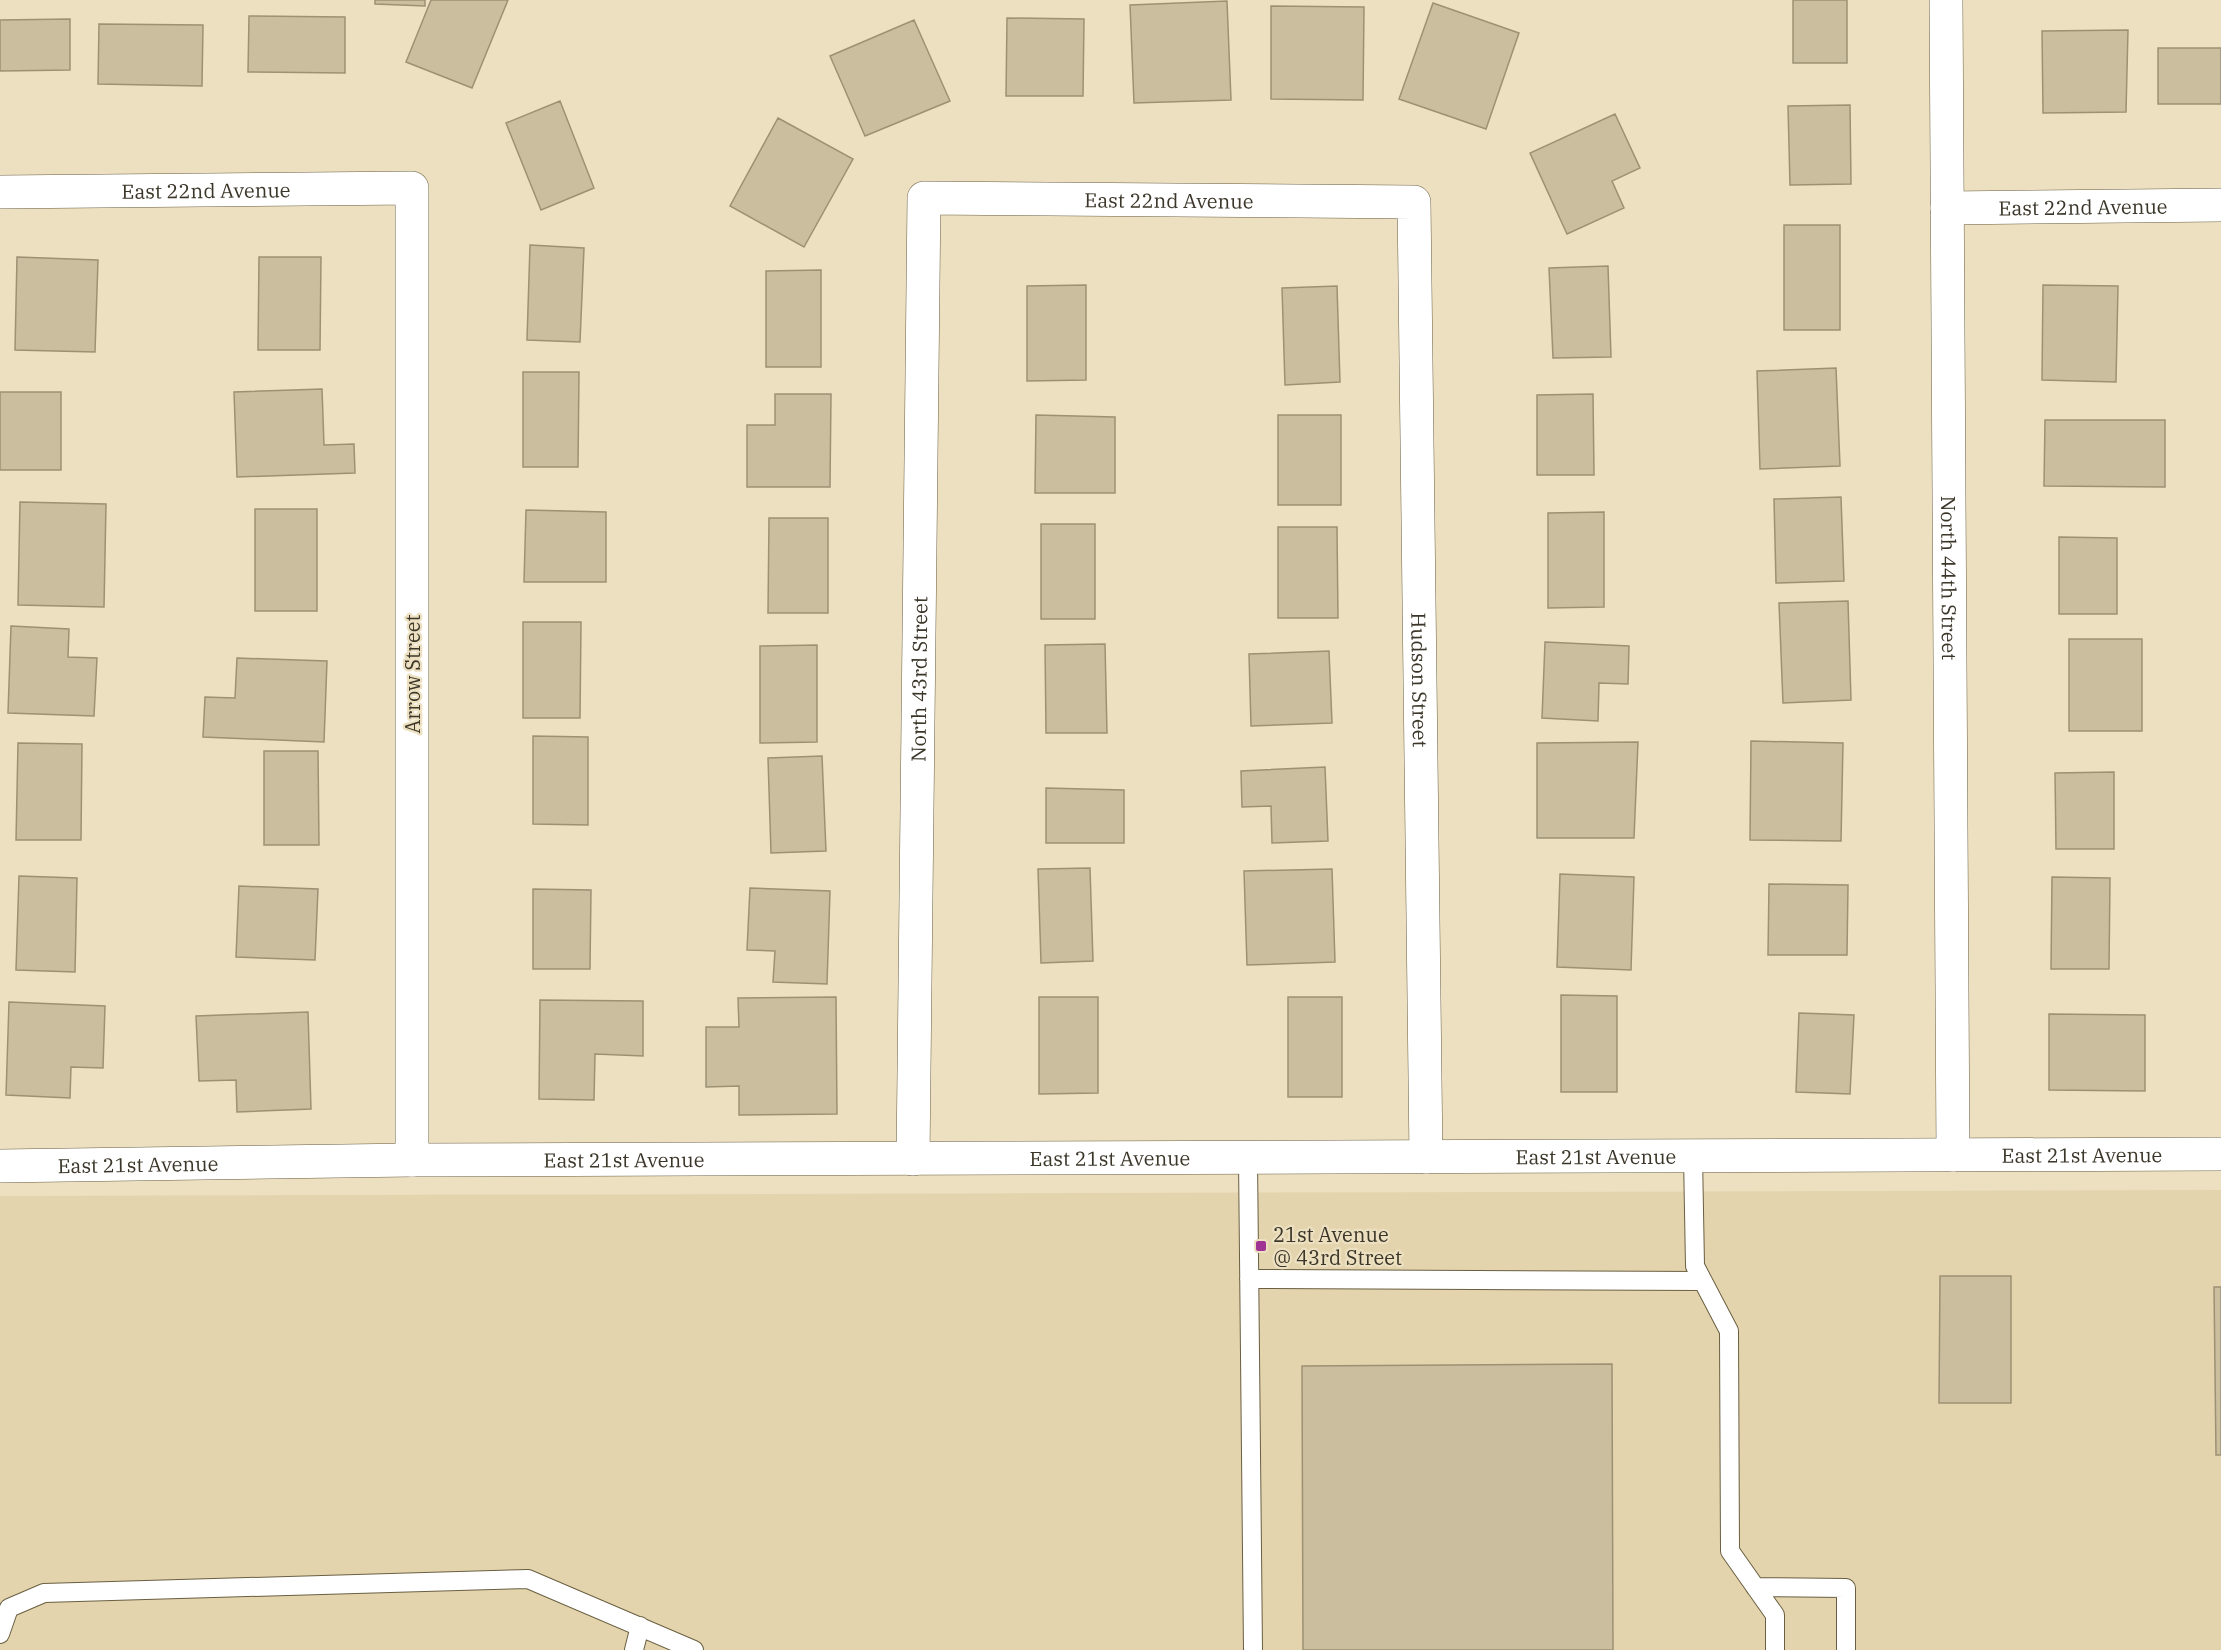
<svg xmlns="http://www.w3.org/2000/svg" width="2221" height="1650" viewBox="0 0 2221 1650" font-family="'IBM Plex Serif',serif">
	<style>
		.built { fill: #e3d4ad }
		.building { fill: #cabe9f; stroke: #9d9174; stroke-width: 1.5 }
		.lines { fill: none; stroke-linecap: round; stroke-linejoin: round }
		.service-casing { stroke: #6a5f42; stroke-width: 20 }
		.minor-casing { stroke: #6a5f42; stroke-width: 34 }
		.tertiary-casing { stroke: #6a5f42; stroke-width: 34 }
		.service { stroke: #fff; stroke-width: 18 }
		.minor { stroke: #fff; stroke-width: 33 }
		.tertiary { stroke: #fff; stroke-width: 33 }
		.poi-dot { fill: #a03495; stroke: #ece0c0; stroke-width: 2 }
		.labels { text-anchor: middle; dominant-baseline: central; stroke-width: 4.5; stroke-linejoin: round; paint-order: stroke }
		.street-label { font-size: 20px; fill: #3b3629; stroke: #ece0c0 }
		.poi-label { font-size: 20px; fill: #3b3629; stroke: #ece0c0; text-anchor: start }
	</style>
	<rect width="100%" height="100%" fill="#ece0c0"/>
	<path class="built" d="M2221 1190V1650H0V1196Z"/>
	<path class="building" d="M375 0H425V6L375 4Z
		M431 0H508L472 88 406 62Z
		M1793 0H1847V63H1793Z
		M1227 1 1231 100 1134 103 1130 5Z
		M1433 3 1519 33 1486 129 1399 99Z
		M1271 6 1364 7 1363 100 1271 99Z
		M249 16 345 17V73L248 72Z
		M1007 18 1084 19 1083 96H1006Z
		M70 19V70L0 71V20Z
		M914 20 950 101 865 136 830 56Z
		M99 24 203 25 202 86 98 84Z
		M2128 30 2126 112 2043 113 2042 31Z
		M2158 48H2221V104H2158Z
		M560 101 594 188 541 210 506 123Z
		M1850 105 1851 184 1790 185 1788 106Z
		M1615 114 1640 168 1612 181 1624 208 1567 234 1530 153Z
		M778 118 853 159 804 247 730 206Z
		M1784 225H1840V330H1784Z
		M530 245 584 248 580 342 527 340Z
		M17 257 98 260 95 352 15 350Z
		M259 257H321L320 350H258Z
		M1608 266 1611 357 1553 358 1549 268Z
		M821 270V367H766V271Z
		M1086 285V380L1027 381V286Z
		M2043 285 2118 286 2116 382 2042 380Z
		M1337 286 1340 382 1285 385 1282 288Z
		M1836 368 1840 466 1760 469 1757 371Z
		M523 372H579L578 467H523Z
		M322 389 324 445 354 444 355 473 237 477 234 392Z
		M0 392H61V470H0Z
		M775 394H831L830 487H747V425H775Z
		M1593 394 1594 475H1537V395Z
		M1036 415 1115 417V493H1035Z
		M1278 415H1341V505H1278Z
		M2045 420H2165V487L2044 486Z
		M1841 497 1844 581 1776 583 1774 499Z
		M20 502 106 504 104 607 18 605Z
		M255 509H317V611H255Z
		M526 510 606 512V582H524Z
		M1604 512V607L1548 608V513Z
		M769 518H828V613H768Z
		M1041 524H1095V619H1041Z
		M1278 527H1337L1338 618H1278Z
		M2059 537 2117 538V614H2059Z
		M1848 601 1851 700 1783 703 1779 603Z
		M523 622H581L580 718H523Z
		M11 626 69 629 68 657 97 658 94 716 8 713Z
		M2069 639H2142V731H2069Z
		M1545 642 1629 646 1628 684 1599 683 1598 721 1542 718Z
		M1105 644 1107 733H1046L1045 645Z
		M817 645V742L760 743V646Z
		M1329 651 1332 723 1251 726 1249 654Z
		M237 658 327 661 324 742 203 737 205 697 235 698Z
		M533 736 588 737V825L533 824Z
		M1751 741 1843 743 1841 841 1750 840Z
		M1638 742 1634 838H1537V743Z
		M18 743 82 744 81 840H16Z
		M264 751H318L319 845H264Z
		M822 756 826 851 771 853 768 758Z
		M1325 767 1328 841 1272 843 1271 806 1242 807 1241 771Z
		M2114 772V849H2056L2055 773Z
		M1046 788 1124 790V843H1046Z
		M1090 868 1093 961 1041 963 1038 869Z
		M1332 869 1335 962 1247 965 1244 871Z
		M1560 874 1634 877 1631 970 1557 967Z
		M19 876 77 878 75 972 16 970Z
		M2052 877 2110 878 2109 969H2051Z
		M1769 884 1848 885 1847 955H1768Z
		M239 886 318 889 315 960 236 957Z
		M750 888 830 891 827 984 773 982 775 951 747 950Z
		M533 889 591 890 590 969H533Z
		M1561 995 1617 996V1092H1561Z
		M836 997 837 1114 739 1115V1086L706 1087V1027H739L738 998Z
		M1039 997H1098V1093L1039 1094Z
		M1288 997H1342V1097H1288Z
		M540 1000 643 1001V1056L595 1054 594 1100 539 1099Z
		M9 1002 105 1006 103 1068 71 1067 70 1098 6 1095Z
		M308 1012 311 1109 237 1112 236 1080 199 1081 196 1016Z
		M1799 1013 1854 1015 1850 1094 1796 1092Z
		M2049 1014 2145 1015V1091L2049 1090Z
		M1940 1276H2011V1403H1939Z
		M2214 1287H2221V1455H2216Z
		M1612 1364 1613 1650H1303L1302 1366Z"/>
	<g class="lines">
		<defs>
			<path id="service" d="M1693 1156 1695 1266 1729 1331 1730 1551 1775 1615V1650
				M1248 1158 1253 1650
				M1249 1279 1703 1281
				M1755 1587 1846 1588V1650
				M0 1634 9 1608 44 1593 528 1579 694 1650
				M634 1650 640 1626"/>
			<g id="minor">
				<path id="s1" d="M1946 0 1953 1155"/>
				<path id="s2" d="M0 192 412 188V1160"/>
				<path id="s3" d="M1947 208 2221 205"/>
				<path id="s4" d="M913 1159 924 198 1414 202 1426 1157"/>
			</g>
			<g id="tertiary">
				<path id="s5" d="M0 1166 412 1160 2221 1154"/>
			</g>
		</defs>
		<use href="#service" class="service-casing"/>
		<use href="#minor" class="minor-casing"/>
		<use href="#tertiary" class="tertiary-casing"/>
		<use href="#service" class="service"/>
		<use href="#minor" class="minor"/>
		<use href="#tertiary" class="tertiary"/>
	</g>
	<rect class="poi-dot" x="1255" y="1240" width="12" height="12" rx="3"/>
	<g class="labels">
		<g class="street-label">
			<text stroke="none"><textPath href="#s2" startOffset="206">East 22nd Avenue</textPath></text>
			<text stroke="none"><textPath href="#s4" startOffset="1206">East 22nd Avenue</textPath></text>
			<text stroke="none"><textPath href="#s3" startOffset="136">East 22nd Avenue</textPath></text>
			<text stroke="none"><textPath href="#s1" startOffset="578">North 44th Street</textPath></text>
			<text transform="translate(412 674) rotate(-90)">Arrow Street</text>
			<text stroke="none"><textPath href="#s4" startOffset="480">North 43rd Street</textPath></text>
			<text stroke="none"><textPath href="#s4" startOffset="1929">Hudson Street</textPath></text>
			<text stroke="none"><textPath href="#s5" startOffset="2082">East 21st Avenue</textPath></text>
			<text stroke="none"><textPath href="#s5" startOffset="1596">East 21st Avenue</textPath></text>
			<text stroke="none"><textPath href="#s5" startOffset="1110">East 21st Avenue</textPath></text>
			<text stroke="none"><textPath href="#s5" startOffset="624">East 21st Avenue</textPath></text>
			<text stroke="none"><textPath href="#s5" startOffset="138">East 21st Avenue</textPath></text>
		</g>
		<g class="poi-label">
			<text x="1273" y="1234">21st Avenue<tspan x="1273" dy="23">@ 43rd Street</tspan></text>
		</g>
	</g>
</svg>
